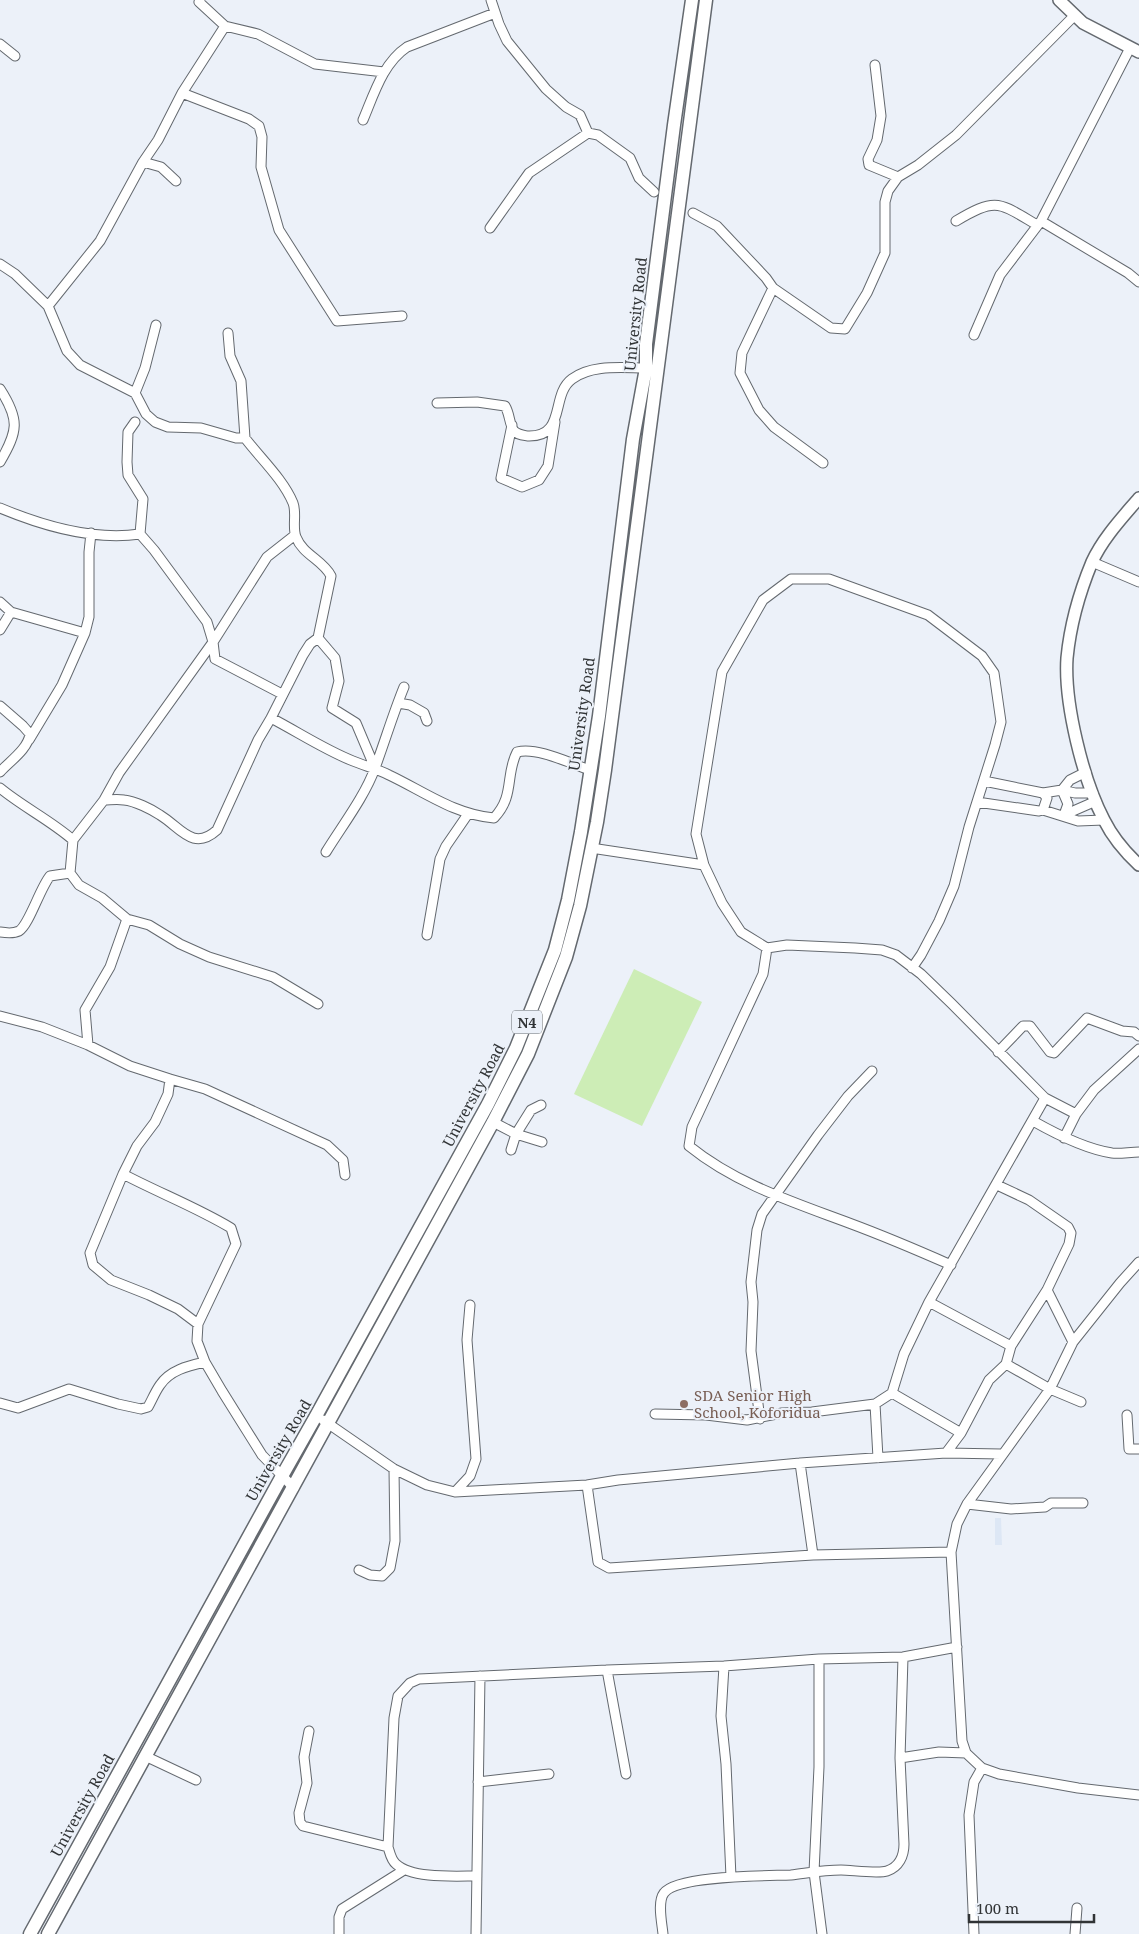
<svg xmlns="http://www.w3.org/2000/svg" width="1139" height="1934" viewBox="0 0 1139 1934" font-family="'Noto Serif',serif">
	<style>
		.built { fill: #dde7f5 }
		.green { fill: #cdedb6 }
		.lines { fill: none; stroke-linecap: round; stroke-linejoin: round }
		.minor-casing { stroke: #64696f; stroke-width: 11 }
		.major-casing { stroke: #64696f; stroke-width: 14 }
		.highway-casing { stroke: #64696f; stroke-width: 15 }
		.minor { stroke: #fff; stroke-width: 9 }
		.major { stroke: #fff; stroke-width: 11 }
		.highway { stroke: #fff; stroke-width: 12 }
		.education-dot { fill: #8d6e63; stroke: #ecf1f9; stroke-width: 2 }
		.labels { text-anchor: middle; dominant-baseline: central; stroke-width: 4; stroke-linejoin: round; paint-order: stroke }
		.shield { fill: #ecf1f9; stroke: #696d70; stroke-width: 1 }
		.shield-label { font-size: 14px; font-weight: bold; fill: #313436 }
		.street-label { font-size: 15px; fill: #313436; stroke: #ecf1f9 }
		.education-label { font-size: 15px; fill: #785e54; stroke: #ecf1f9; text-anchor: start }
	</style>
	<rect width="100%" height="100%" fill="#ecf1f9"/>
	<path class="built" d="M995 1518H1001L1002 1545H995Z"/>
	<path class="green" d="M634 969 702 1002 642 1126 574 1094Z"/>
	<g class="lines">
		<defs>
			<path id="minor" d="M200 0 199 2 225 26 258 34 315 64 384 72
				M0 44 15 56
				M875 65 881 116 877 140 868 159 869 165 898 177
				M182 93 249 119 259 126 262 137 261 167 279 230 337 321 402 316
				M363 120C374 94 383 63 407 47L495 13
				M588 133 598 135 630 158 639 178 654 192
				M143 162 161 167 176 181
				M693 213 717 226 766 278 773 288 831 328 845 329 867 293 885 253V202L888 191 898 177 918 165 956 135 1075 15
				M956 221C997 197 998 202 1037 225
				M1041 221 1128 273 1139 282
				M490 228 529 173 588 133 580 115 566 107 546 89 507 41 499 24 491 0
				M0 264 15 274 48 306 67 351 80 365 135 393 146 414 155 422 168 427 201 428 236 438H245C260 458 283 479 293 503 297 513 292 527 296 537 303 555 323 560 331 576L318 638 335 658 339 681 332 708 356 723 375 768
				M773 288 742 353 740 373 759 410 774 427 823 463
				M48 306 100 241 143 162 158 140 182 93 225 26
				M228 333 230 356 241 381 245 438
				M974 335 1000 275 1041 221 1130 48
				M0 389C20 420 18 431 0 462
				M135 393 145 368 156 325
				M437 403 477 402 505 406C510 414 509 424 514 431 518 435 522 435 528 436 567 437 550 395 572 379 592 364 622 368 646 368
				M135 422 128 432 127 462 128 475 143 499 140 534 154 550 207 622 213 642 119 773 104 800 73 840 70 873 79 885 102 898 127 919 149 925 180 944 209 957 273 977 318 1004
				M512 425 501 478 522 487 539 480 548 466 555 422
				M0 508C43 526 93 541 140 534
				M1092 562 1139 582
				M0 602 11 612
				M0 630 11 612 85 633
				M282 694 215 659 213 642 267 557 295 535
				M398 703 410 705 424 713 427 721
				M0 706 23 726 30 734C28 749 10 761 0 772
				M271 718 303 655 310 644 318 638
				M29 740 62 685 85 633 89 617V552L91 533
				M0 788C23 807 50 820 73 840
				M1062 790 1070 780 1086 772
				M1062 790 1068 804 1064 815
				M1043 793 1062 790 1075 793H1093
				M104 800C110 800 117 799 124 800 135 801 151 809 160 815 180 827 193 852 217 830L258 740 271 718C298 732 325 750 353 761 365 766 377 769 389 775 423 791 455 815 494 818 515 796 505 775 517 752 538 747 569 763 590 770
				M977 802 1039 811 1043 810 1047 798 1043 793 984 781
				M1043 810 1078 821 1104 820
				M1064 815 1096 801
				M591 848 704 865
				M326 852C342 826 365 796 375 768 385 741 393 714 404 687
				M0 932C6 933 13 934 19 931 29 925 40 888 50 876L70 873
				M427 935 440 859 446 846 468 814
				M767 948 741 932 722 903 704 865 696 834 722 672 763 600 791 579H829L928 615 982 656 994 673 1001 722 995 745 969 827 954 886 939 921 921 955 912 968
				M0 1016 42 1027 88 1045 130 1066 170 1079 168 1094 155 1122 137 1146 123 1174 90 1253 93 1265 111 1280 149 1295 178 1309 198 1324 197 1341 205 1362 222 1391 262 1455 294 1488
				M88 1045 85 1010 110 967 127 919
				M998 1052 1023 1026H1030L1050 1052 1054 1053 1087 1018 1122 1031 1134 1032 1139 1036
				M170 1079 205 1089 327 1145 343 1160 345 1175
				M1033 1121C1056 1134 1085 1149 1112 1153 1120 1154 1130 1152 1139 1152
				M493 1122 516 1134 531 1110 541 1105
				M1064 1138 1076 1114
				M511 1150 516 1134 542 1142
				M123 1174C159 1193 196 1207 231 1228L236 1244 198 1324
				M1139 1262 1120 1283 1073 1342 1050 1389 967 1504 957 1524 951 1552 962 1741 966 1753 982 1768 999 1774 1078 1788 1139 1795
				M951 1265C917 1250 884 1236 849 1223 793 1202 736 1184 689 1146L692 1127 763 974 767 948 787 945 855 948 882 950 896 955 921 974 952 1004 1045 1098 1076 1114 1094 1090 1139 1049
				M1047 1290 1073 1342
				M929 1302 1011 1346
				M1006 1364 1050 1389 1081 1402
				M892 1393 961 1433
				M0 1403 18 1408 69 1389 118 1404 141 1409 148 1407C152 1400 155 1392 160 1385 170 1370 188 1366 205 1362
				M655 1414 706 1415 747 1420 782 1413 812 1412 875 1404
				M1127 1415 1129 1449H1139
				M760 1419 751 1351 753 1302 751 1282 757 1230 762 1214 818 1135 848 1096 872 1071
				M323 1420 394 1469 427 1485 455 1492 587 1485 618 1480 800 1463 946 1453 1001 1454
				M946 1453 961 1433 989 1380 1006 1364 1011 1346 1047 1290 1069 1244 1071 1233 1068 1227 1029 1200 997 1185
				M878 1458 875 1404 892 1393 904 1354 929 1302 1045 1098
				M800 1463 813 1555
				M587 1485 598 1562 609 1568 813 1555 951 1552
				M455 1492 470 1476 476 1459 467 1340 470 1305
				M967 1504 1011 1509 1045 1507 1051 1503H1083
				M359 1570 370 1575 382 1576 390 1568 395 1541 394 1469
				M819 1659V1767L814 1872 822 1934
				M724 1666 721 1716 726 1764 731 1877
				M607 1670 626 1774
				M309 1731 304 1757 307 1783 299 1813 300 1822 303 1826 388 1847
				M145 1756 196 1780
				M900 1758 939 1752 966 1753
				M478 1782 549 1774
				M477 1876C456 1876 412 1879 396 1864 391 1860 390 1853 388 1847L394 1718 398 1696 410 1683 419 1679 607 1670 724 1666 819 1659 903 1657 957 1647
				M339 1934V1917L342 1909 404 1870
				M476 1934 480 1676
				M663 1934C662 1923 657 1902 664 1893 677 1875 767 1876 791 1875 808 1873 824 1870 841 1870 851 1870 878 1874 887 1871 899 1867 904 1856 904 1844L900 1758 903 1657
				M974 1934 969 1815 974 1782 982 1768
				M1075 1934 1077 1908"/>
			<path id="major" d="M1059 0 1083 23 1139 52
				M1139 498C1122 518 1103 538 1092 562 1080 591 1070 627 1067 658 1064 703 1083 780 1104 820 1112 836 1126 853 1139 865"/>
			<path id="highway" d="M30 1934 282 1476 316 1416 488 1104 516 1048 555 950 568 900 581 832 599 716 633 439 646 368V344L674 125 692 0
				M48 1934 493 1122 528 1054 566 957 580 906 597 822 605 770 706 0"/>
		</defs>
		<use href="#minor" class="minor-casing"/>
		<use href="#major" class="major-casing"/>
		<use href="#highway" class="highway-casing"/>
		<use href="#minor" class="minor"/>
		<use href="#major" class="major"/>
		<use href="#highway" class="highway"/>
	</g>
	<circle class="education-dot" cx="684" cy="1404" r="5"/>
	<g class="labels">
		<rect class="shield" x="512" y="1010.5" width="30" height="23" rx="4"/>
		<g class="shield-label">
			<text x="527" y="1022">N4</text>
		</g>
		<g class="street-label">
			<text transform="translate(635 314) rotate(-84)">University Road</text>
			<text transform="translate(581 714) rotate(-82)">University Road</text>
			<text transform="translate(473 1095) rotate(-62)">University Road</text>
			<text transform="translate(278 1450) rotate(-60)">University Road</text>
			<text transform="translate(82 1805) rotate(-61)">University Road</text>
		</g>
		<g class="education-label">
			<text x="694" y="1395">SDA Senior High<tspan x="694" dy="17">School, Koforidua</tspan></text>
		</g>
	</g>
	<path d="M969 1914v8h125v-8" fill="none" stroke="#313436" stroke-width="2.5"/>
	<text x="976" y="1914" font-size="15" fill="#313436" stroke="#ecf1f9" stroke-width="4" paint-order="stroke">100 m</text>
</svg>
